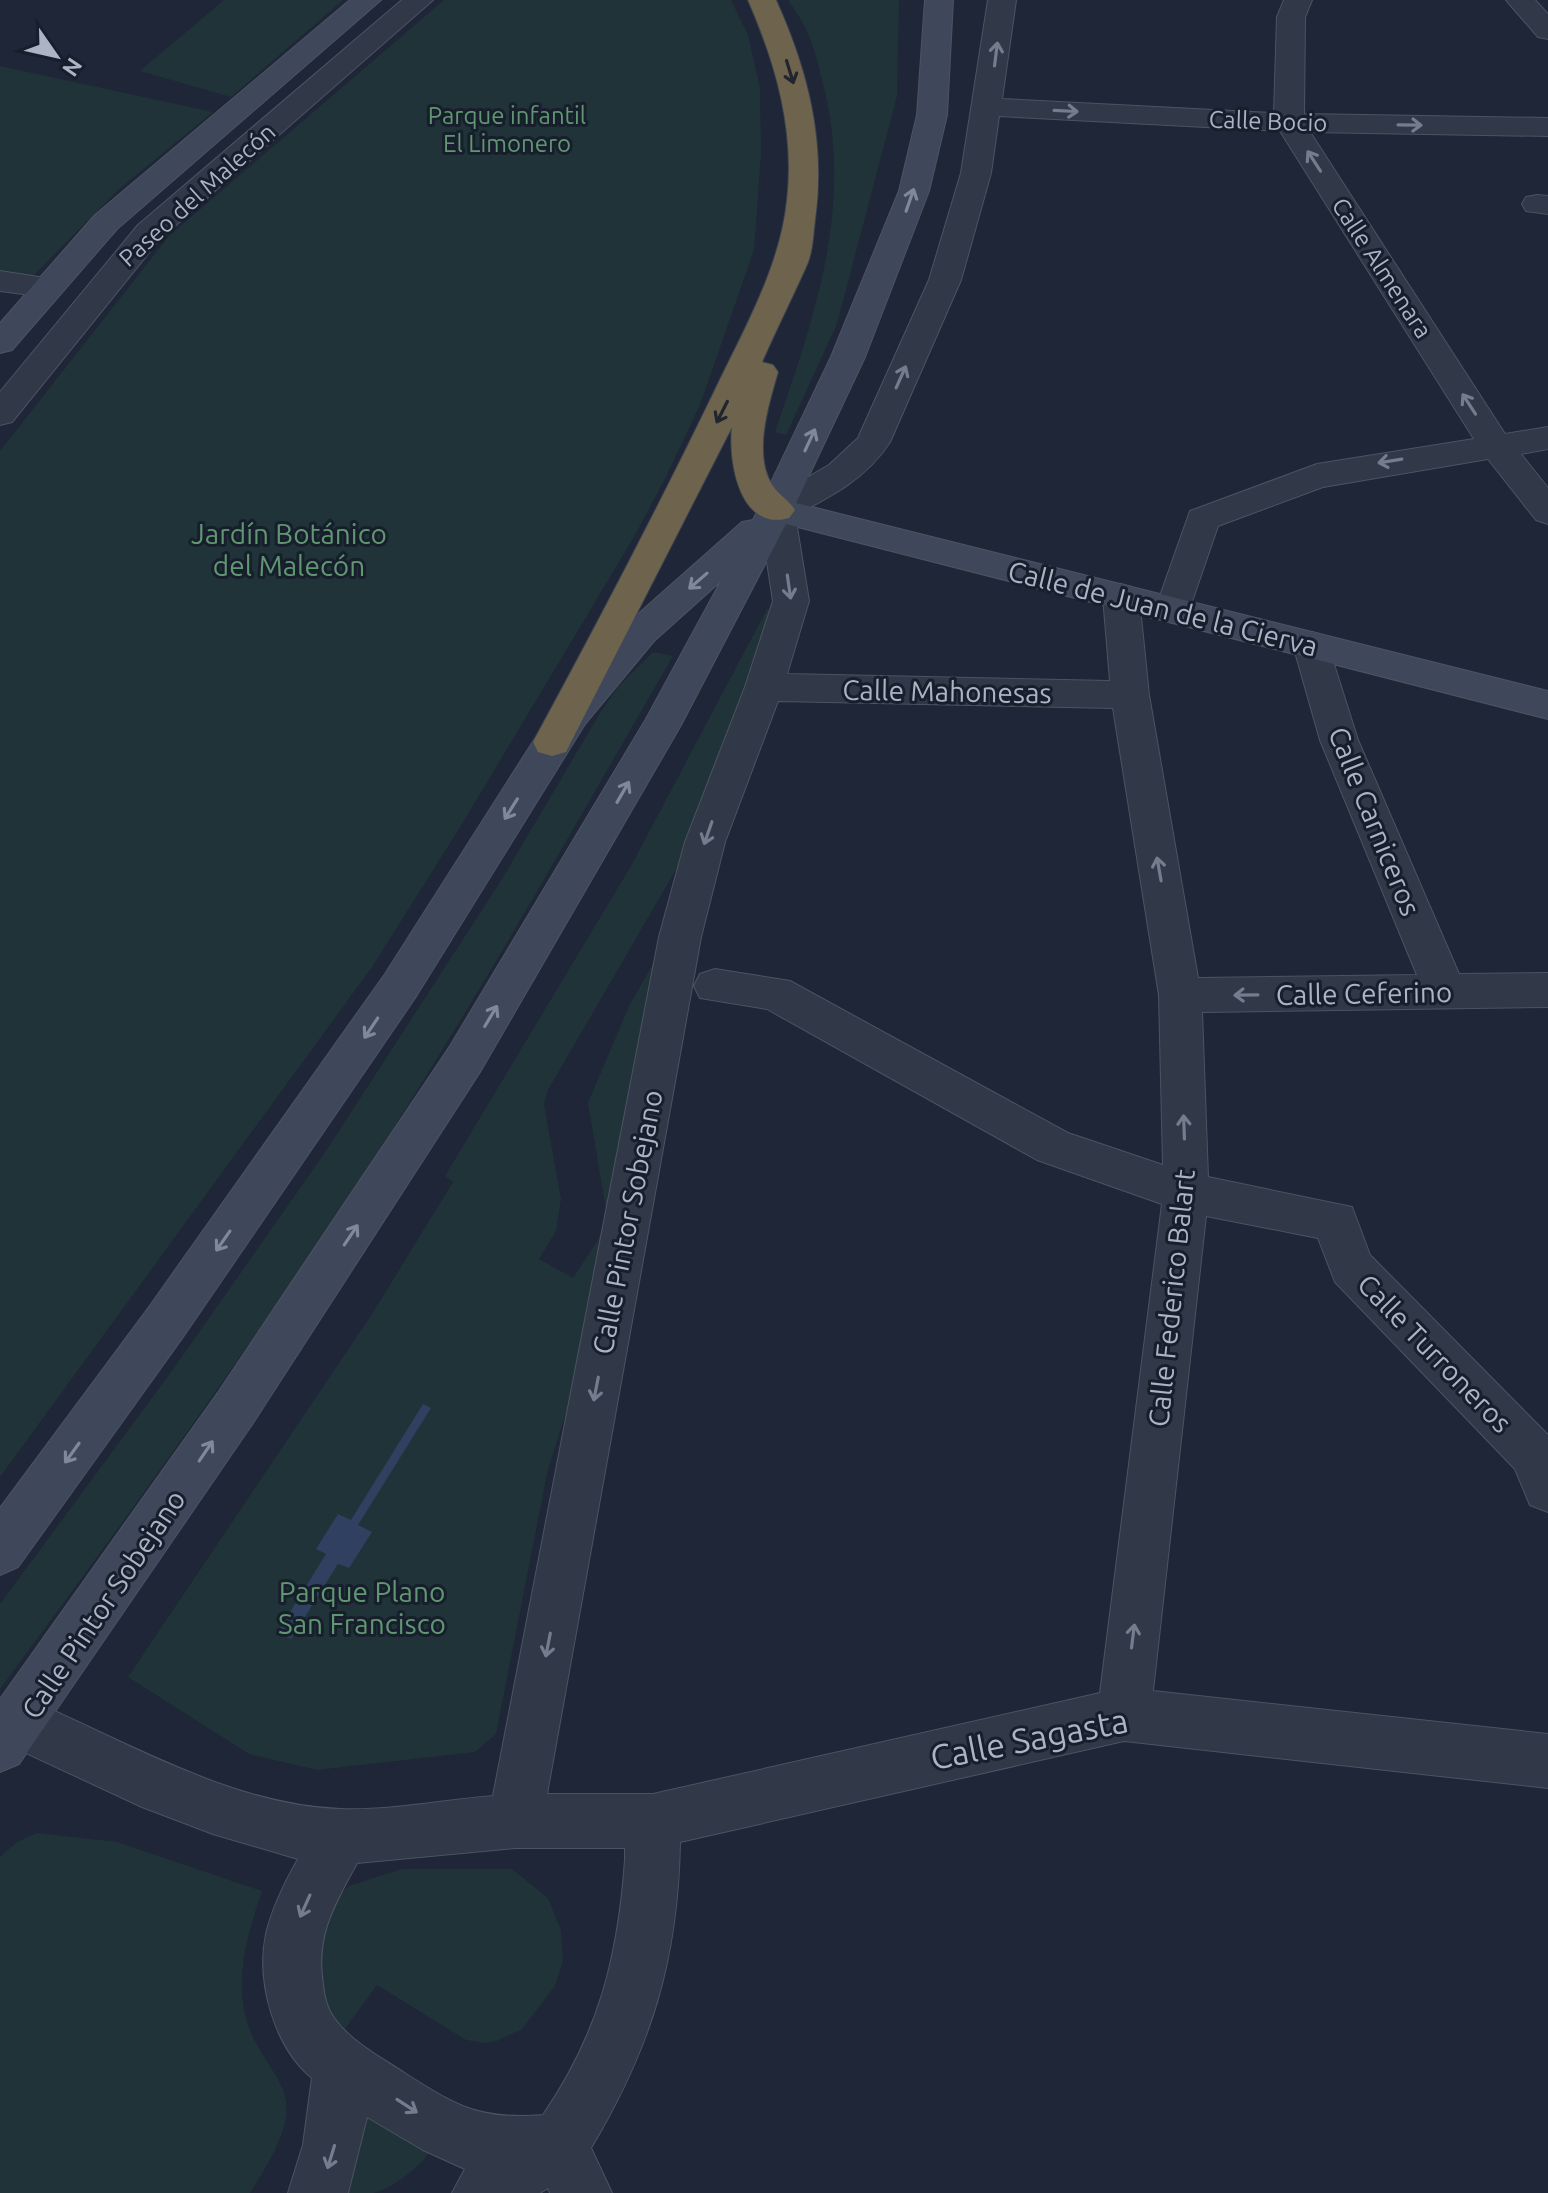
<svg xmlns="http://www.w3.org/2000/svg" width="1548" height="2193" viewBox="0 0 1548 2193" font-family="Ubuntu,sans-serif">
	<style>
		.green { fill: #203338 }
		.water { fill: #2f4060 }
		.lines { fill: none; stroke-linecap: round; stroke-linejoin: round }
		.street-casing { stroke: #4c5363; stroke-width: 2 }
		.secondary-casing { stroke: #4c5363; stroke-width: 2 }
		.highway-casing { stroke: #39404f; stroke-width: 2 }
		.street { fill: #313948; fill-rule: evenodd }
		.secondary { fill: #3f475b; fill-rule: evenodd }
		.highway { fill: #6e644d; fill-rule: evenodd }
		.oneway { stroke: #747c8d }
		.oneway2 { stroke: #20252f }
		.oneway3 { stroke: #80889b }
		.labels { text-anchor: middle; dominant-baseline: central; stroke-width: 6; stroke-linejoin: round; paint-order: stroke }
		.far-park-label { font-size: 24px; fill: #619672; stroke: #171e2c }
		.far-street-label { font-size: 24px; fill: #abb3c5; stroke: #171e2c }
		.park-label { font-size: 28px; fill: #619672; stroke: #171e2c }
		.street-label { font-size: 28px; fill: #abb3c5; stroke: #171e2c }
		.near-street-label { font-size: 34px; fill: #abb3c5; stroke: #171e2c }
	</style>
	<rect width="100%" height="100%" fill="#1e2637"/>
	<path class="green" d="M224 0H343L231 97 140 71Z
		M444 0H731L748 35 760 88 761 153 754 250 700 405 666 477 634 537 459 829 372 967 0 1477V451L169 236Z
		M788 0H899L897 96 837 324 786 435 775 432C815 315 854 207 823 83 813 45 811 32 788 0Z
		M0 66 213 112 118 190 33 276 0 270Z
		M767 609 778 611 682 859 548 1090 544 1104 561 1199 556 1231 539 1259 573 1278 598 1240 607 1216 588 1103 629 1006 668 938 584 1357 548 1469 496 1734 475 1752 317 1770 249 1754 128 1677 372 1314 453 1182 445 1176 631 866Z
		M653 652 673 656C585 808 499 961 405 1110 279 1308 140 1500 0 1689V1604L174 1368 324 1154 502 879 600 713 618 687Z
		M37 1833 117 1842 262 1891C247 1935 232 1985 250 2030 258 2051 274 2069 283 2090 297 2122 266 2167 250 2193H0V1857L17 1842Z
		M402 1869H512L548 1898 561 1930 563 1961 555 1986 522 2029 497 2041 484 2043 466 2040 377 1985 345 2029 322 2006 313 1946 331 1904 349 1886Z
		M367 2115 431 2147C427 2163 389 2191 373 2193 363 2193 351 2193 341 2193Z"/>
	<path class="water" d="M423 1404 431 1408 358 1525 372 1532 349 1568 338 1564 291 1639 277 1633 326 1554 316 1549 338 1514 351 1520Z"/>
	<g class="lines">
		<defs>
			<path id="street" d="M402 0H433L160 239 12 422 0 425V392L138 225Z
				M988 0H1016L1002 99 1274 113 1277 17 1284 0H1312L1305 17 1304 114 1548 118V136L1310 132 1505 434 1548 427V449L1521 454 1548 488V524L1536 520 1488 459 1323 487 1218 526 1186 619 1173 623 1160 619 1155 610 1190 511 1317 464 1474 439 1280 131 999 116 991 173 961 280 890 442C867 478 832 496 795 515L809 601 787 674 1110 681 1103 597 1108 588 1121 584 1134 588 1139 597 1149 695 1198 978 1417 975 1320 740 1293 645 1299 636 1312 632 1325 636 1358 740 1459 974 1548 973V1007L1202 1012 1208 1177 1352 1207 1370 1255 1548 1435V1512L1530 1505 1515 1469 1335 1282 1318 1238 1206 1216 1153 1691 1548 1734V1788L1124 1741 680 1842C678 1960 651 2047 591 2148L612 2193H550L548 2188 540 2193H452L465 2169 423 2150 367 2117 348 2193H288L303 2145 312 2078C274 2047 256 1981 266 1934 272 1908 285 1882 298 1859L213 1834 142 1807 0 1741V1703L18 1695C119 1737 228 1805 340 1809 390 1811 443 1800 493 1796L659 937 685 842 745 687 773 601 759 510 765 502 829 465 858 438 929 280 961 173ZM778 701 1113 708 1159 995 1163 1165 1068 1133 790 981 715 969 700 974 694 986 700 998 767 1009 1037 1160 1162 1204 1100 1693 653 1794H547L701 937 725 842ZM515 1848H625V1860C618 1958 599 2033 543 2115 480 2120 458 2107 406 2074 382 2058 351 2042 334 2018 327 2008 324 1996 323 1984 315 1935 335 1904 357 1863Z
				M1506 0H1535L1548 14V39L1538 37Z
				M1537 195 1548 196V214L1526 211 1522 204 1526 197Z
				M0 271 58 280 63 287 58 294 47 297 0 291Z"/>
			<path id="secondary" d="M350 0H381L117 229 12 350 0 353V323L95 215Z
				M925 0H953L947 115 929 191 865 357 796 503 1548 691V719L786 524 681 725 480 1072 253 1423 19 1764 0 1772V1699L219 1391 450 1046 646 719 721 581 654 641 585 724 415 998 183 1337 18 1567 0 1575V1508L149 1307 385 974 557 704 628 623 742 522 753 520 831 357 899 191 917 115Z"/>
			<path id="highway" d="M748 0H776C808 71 826 142 815 220 813 236 813 252 806 267 792 298 776 330 762 362L773 365 778 372C769 403 752 456 773 486 779 495 789 500 795 510L789 518C740 532 728 462 732 427L571 742 566 752 552 756 538 752 533 742C596 626 657 510 714 392 743 331 780 268 787 200 795 130 776 64 748 0Z"/>
		</defs>
		<use href="#street" class="street-casing"/>
		<use href="#secondary" class="secondary-casing"/>
		<use href="#highway" class="highway-casing"/>
		<use href="#street" class="street"/>
		<use href="#secondary" class="secondary"/>
		<use href="#highway" class="highway"/>
	</g>
	<defs><path id="oneway-shaft" d="M-6 0H5M1.5-3L5.5 0L1.5 3" fill="none" stroke-width="1.6" stroke-linecap="round" stroke-linejoin="round" transform="scale(2)"/></defs>
	<g class="oneway">
		<use href="#oneway-shaft" transform="translate(996 54) rotate(-83)"/>
		<use href="#oneway-shaft" transform="translate(1066 111) rotate(3)"/>
		<use href="#oneway-shaft" transform="translate(1410 125) rotate(1)"/>
		<use href="#oneway-shaft" transform="translate(1314 161) rotate(-123)"/>
		<use href="#oneway-shaft" transform="translate(901 377) rotate(-66)"/>
		<use href="#oneway-shaft" transform="translate(1469 404) rotate(-123)"/>
		<use href="#oneway-shaft" transform="translate(1390 461) rotate(171)"/>
		<use href="#oneway-shaft" transform="translate(789 587) rotate(82)"/>
		<use href="#oneway-shaft" transform="translate(708 833) rotate(109)"/>
		<use href="#oneway-shaft" transform="translate(1159 869) rotate(-100)"/>
		<use href="#oneway-shaft" transform="translate(1246 995) rotate(179)"/>
		<use href="#oneway-shaft" transform="translate(1184 1127) rotate(-92)"/>
		<use href="#oneway-shaft" transform="translate(596 1389) rotate(101)"/>
		<use href="#oneway-shaft" transform="translate(1133 1636) rotate(-83)"/>
		<use href="#oneway-shaft" transform="translate(548 1645) rotate(101)"/>
		<use href="#oneway-shaft" transform="translate(305 1906) rotate(114)"/>
		<use href="#oneway-shaft" transform="translate(407 2106) rotate(33)"/>
		<use href="#oneway-shaft" transform="translate(331 2157) rotate(107)"/>
	</g>
	<g class="oneway2">
		<use href="#oneway-shaft" transform="translate(790 72) rotate(73)"/>
		<use href="#oneway-shaft" transform="translate(722 412) rotate(117)"/>
	</g>
	<g class="oneway3">
		<use href="#oneway-shaft" transform="translate(910 200) rotate(-71)"/>
		<use href="#oneway-shaft" transform="translate(810 440) rotate(-65)"/>
		<use href="#oneway-shaft" transform="translate(698 581) rotate(139)"/>
		<use href="#oneway-shaft" transform="translate(623 792) rotate(-60)"/>
		<use href="#oneway-shaft" transform="translate(511 809) rotate(122)"/>
		<use href="#oneway-shaft" transform="translate(491 1016) rotate(-59)"/>
		<use href="#oneway-shaft" transform="translate(371 1028) rotate(124)"/>
		<use href="#oneway-shaft" transform="translate(351 1235) rotate(-56)"/>
		<use href="#oneway-shaft" transform="translate(223 1241) rotate(125)"/>
		<use href="#oneway-shaft" transform="translate(206 1451) rotate(-56)"/>
		<use href="#oneway-shaft" transform="translate(72 1453) rotate(126)"/>
	</g>
	<g class="labels">
		<g class="far-park-label">
			<text x="507" y="115">Parque infantil<tspan x="507" dy="28">El Limonero</tspan></text>
		</g>
		<g class="far-street-label">
			<text transform="translate(1268 121) rotate(2)">Calle Bocio</text>
			<text transform="translate(197 195) rotate(-42)">Paseo del Malecón</text>
			<text transform="translate(1382 268) rotate(57)">Calle Almenara</text>
		</g>
		<g class="park-label">
			<text x="289" y="533">Jardín Botánico<tspan x="289" dy="32">del Malecón</tspan></text>
			<text x="362" y="1591">Parque Plano<tspan x="362" dy="32">San Francisco</tspan></text>
		</g>
		<g class="street-label">
			<text transform="translate(1163 608) rotate(14)">Calle de Juan de la Cierva</text>
			<text transform="translate(947 691) rotate(1)">Calle Mahonesas</text>
			<text transform="translate(1375 821) rotate(68)">Calle Carniceros</text>
			<text transform="translate(1364 993) rotate(-1)">Calle Ceferino</text>
			<text transform="translate(627 1222) rotate(-79)">Calle Pintor Sobejano</text>
			<text transform="translate(1171 1298) rotate(-84)">Calle Federico Balart</text>
			<text transform="translate(1435 1353) rotate(46)">Calle Turroneros</text>
			<text transform="translate(103 1604) rotate(-56)">Calle Pintor Sobejano</text>
		</g>
		<g class="near-street-label">
			<text transform="translate(1029 1738) rotate(-11)">Calle Sagasta</text>
		</g>
	</g>
	<g transform="translate(56 56) rotate(124)" stroke="#171e2c" stroke-width="6" paint-order="stroke">
	<path d="M0-6L14 30L0 20L-14 30Z" fill="#abb3c5"/>
	<text y="-12" font-size="22" font-weight="bold" text-anchor="middle" fill="#abb3c5">N</text>
	</g>
</svg>
